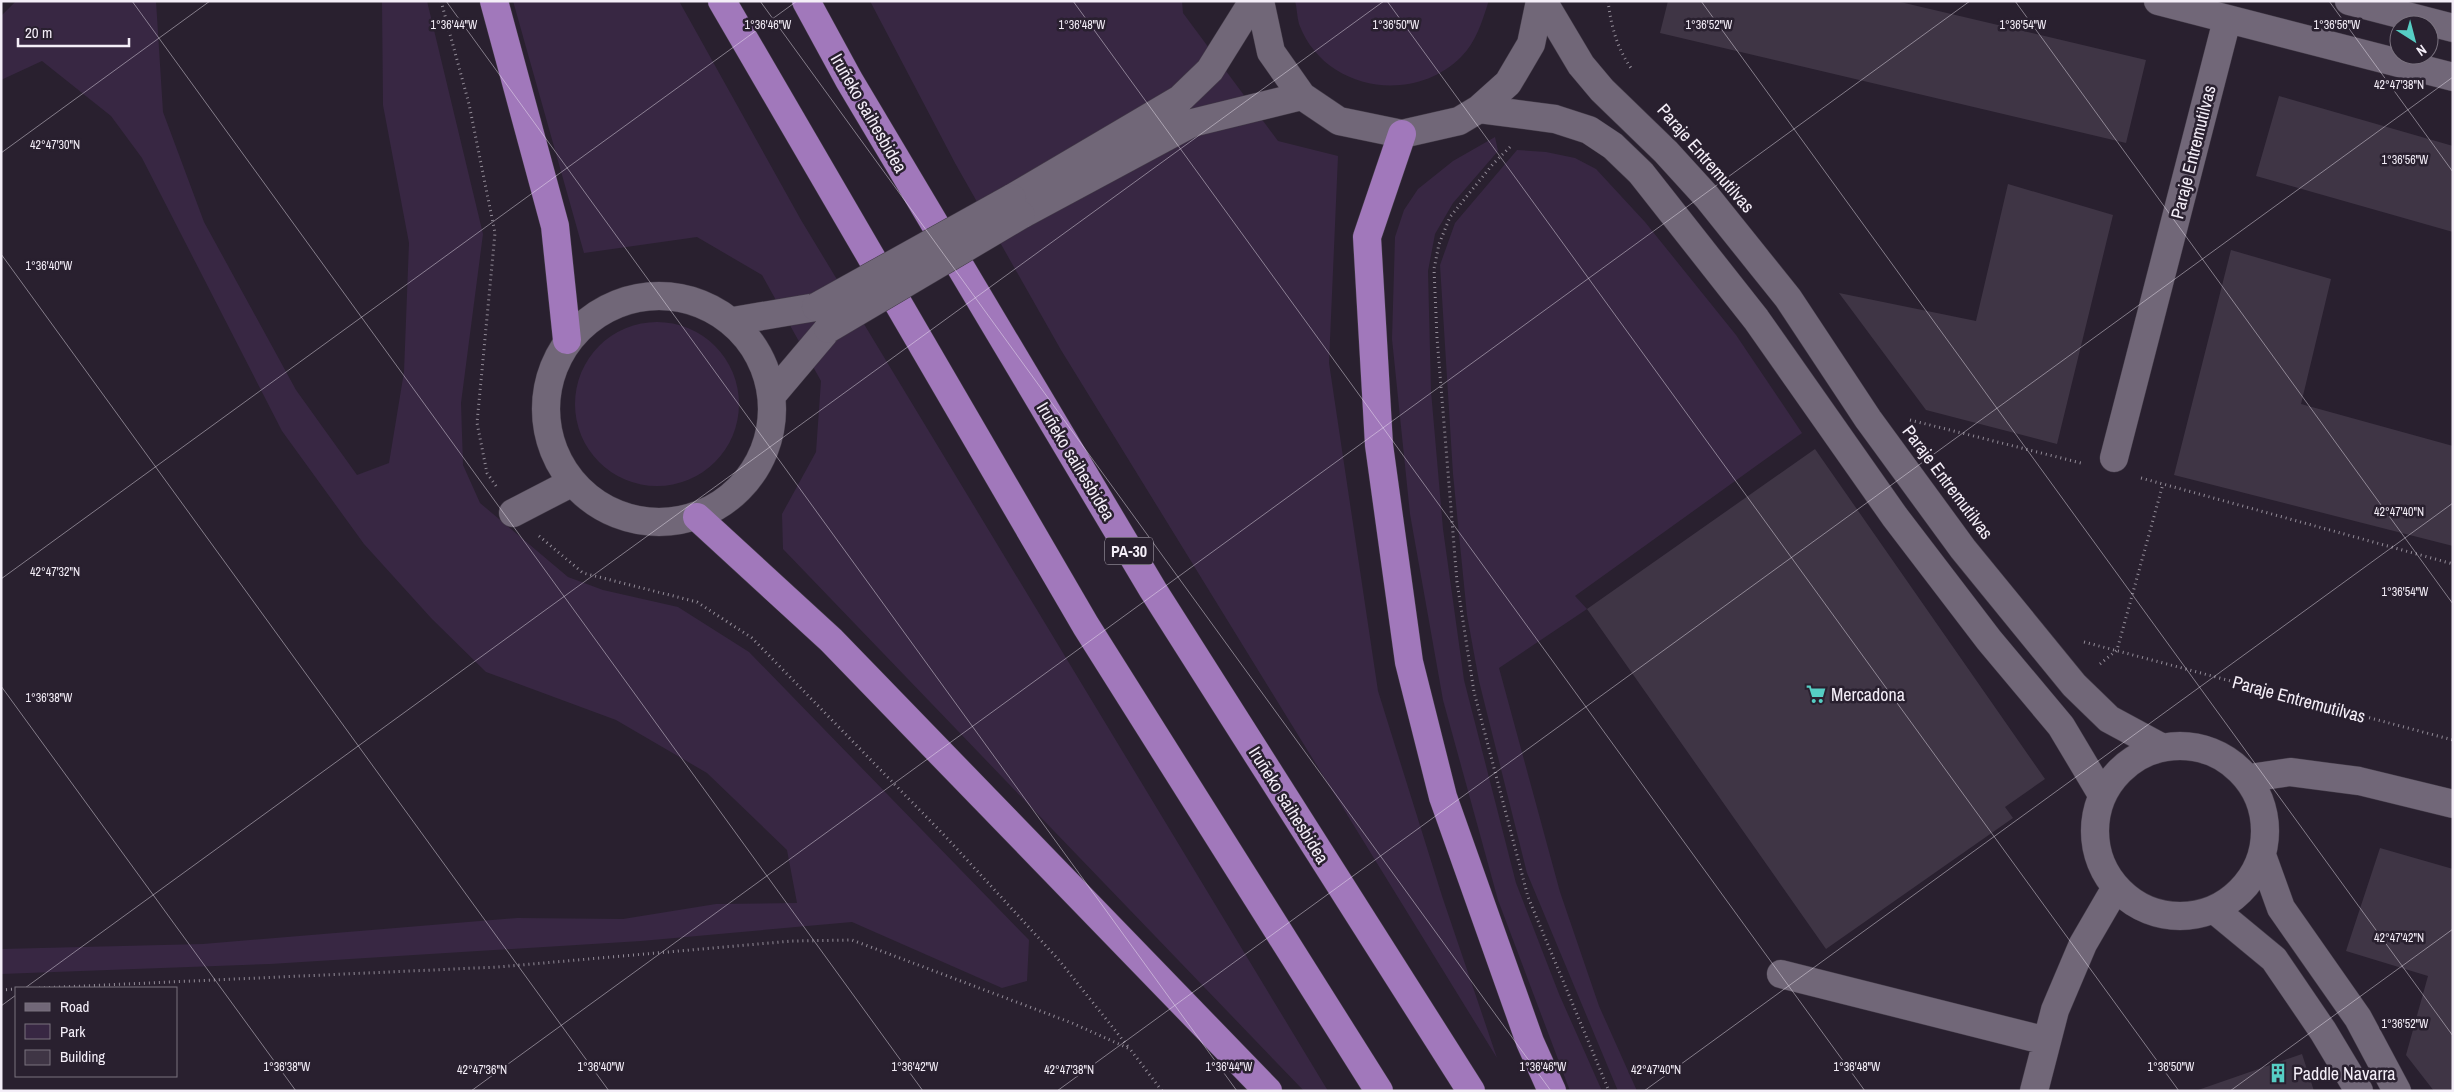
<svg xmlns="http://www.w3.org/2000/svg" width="2454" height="1092" viewBox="0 0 2454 1092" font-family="'Archivo Narrow',sans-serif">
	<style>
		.green { fill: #382743 }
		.building { fill: #3f3545 }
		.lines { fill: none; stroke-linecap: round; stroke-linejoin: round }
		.minor-casing { stroke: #433b48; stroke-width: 29 }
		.highway-casing { stroke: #433b48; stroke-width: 29 }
		.path { stroke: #938c98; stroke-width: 3; stroke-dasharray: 1 4; stroke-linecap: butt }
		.minor { stroke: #716778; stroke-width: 28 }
		.highway { stroke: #a178bb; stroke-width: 28 }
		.minor-bridge-casing { stroke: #433b48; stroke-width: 29; stroke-linecap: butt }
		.minor-bridge { stroke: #716778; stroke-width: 28 }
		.ticks { fill: none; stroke: #f4eef8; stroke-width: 1; stroke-opacity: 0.45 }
		.labels { text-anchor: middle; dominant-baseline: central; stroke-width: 5; stroke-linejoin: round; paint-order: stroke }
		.shield { fill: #29202f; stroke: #b7b0bc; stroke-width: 1 }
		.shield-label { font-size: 16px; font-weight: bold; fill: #f4eef8 }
		.street-label { font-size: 18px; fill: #f4eef8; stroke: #29202f }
		.poi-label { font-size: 18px; fill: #f4eef8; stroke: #29202f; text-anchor: start }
		.ticks-label { font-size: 12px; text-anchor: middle; fill: #f4eef8; stroke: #29202f; stroke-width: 5; stroke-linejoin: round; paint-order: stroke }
	</style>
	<rect width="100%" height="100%" fill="#29202f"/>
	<path class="green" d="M16 1H156L163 112 204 222 296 390 357 475 389 463 404 372 409 243 383 105 382 1H427L483 234 461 403 463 465 480 503 568 577 603 590 678 607 749 652 1029 940 1027 981 1002 988 852 922 641 941 270 964 1 974V949L203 944 517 918 623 919 716 904 797 903 787 850 707 773 616 720 486 672 432 619 364 544 282 431 142 158 111 116 42 61 1 80V16Z
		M513 1H679L801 220 1328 1091H1304L783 549 782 514 816 452 821 381 762 275 697 237 584 253Z
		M870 1H1182L1183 13 1278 141 1338 156 1329 363 1378 691 1442 896 1497 1058 1061 350 955 163Z
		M1295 1H1488V3C1482 22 1476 42 1461 57 1413 105 1324 91 1299 24 1297 17 1297 8 1295 1Z
		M1495 137 1498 151 1453 203 1435 234 1428 271 1431 391 1443 529 1464 680 1516 883 1559 994 1602 1091H1570L1498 900 1443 700 1410 514 1392 339 1395 237 1404 210 1418 189 1453 161Z
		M1517 150 1546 152 1575 158 1596 169 1645 222 1736 335 1802 433 1575 596 1587 609 1499 668 1560 892 1599 1006 1637 1091H1618L1527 873 1479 681 1467 615 1453 474 1440 265 1455 223Z
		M575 404a82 82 0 1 1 164 0a82 82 0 1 1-164 0Z"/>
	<path class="building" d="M1668 1H1896L2146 60 2126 143 1660 33Z
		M2279 96 2453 146V232L2256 176Z
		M2008 184 2113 215 2057 444 1926 410 1839 293 1976 321Z
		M2231 250 2331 279 2301 404 2453 446V546L2174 475Z
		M1815 449 2045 779 2005 807 2013 818 1826 949 1587 609Z
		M2380 848 2453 869V1091H2434L2406 1055 2428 976 2346 951Z
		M2302 1054 2314 1091H2198V1090Z"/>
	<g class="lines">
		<defs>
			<path id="minor" d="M1260 1 1271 52 1302 96 1339 121 1402 134 1459 121 1479 109 1508 83 1531 44 1540 1
				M1543 1 1581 65 1602 90 1666 152 1707 197 1788 298 1868 419 1963 549 2074 685 2109 719 2159 746
				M2158 1 2453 77
				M2349 1 2453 28
				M1479 109 1555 119 1589 130 1613 146 1641 173 1756 319 1895 517 1989 640 2061 726 2101 793
				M1012 198 1180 99 1210 70 1253 1
				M1021 215 1192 123 1302 96
				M546 409a113 113 0 1 1 226 0a113 113 0 1 1-226 0Z
				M733 321 816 307
				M773 394 828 329
				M2114 458 2227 20
				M513 513 571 483
				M2095 831a85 85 0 1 1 170 0a85 85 0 1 1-170 0Z
				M2250 778 2290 772 2359 781 2453 804
				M2263 858 2281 908 2358 1018 2397 1091
				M2216 911 2274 959 2323 1031 2359 1091
				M1781 974 2047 1041
				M2034 1091 2055 1010 2083 944 2115 889"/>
			<path id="highway" d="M494 1 555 226 567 340
				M722 1 1086 626 1379 1091
				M806 1 849 80 1153 590 1471 1091
				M1402 134 1367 237 1379 445 1409 662 1443 797 1530 1042 1552 1091
				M697 517 831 640 1268 1091"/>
		</defs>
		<use href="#minor" class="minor-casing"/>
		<use href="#highway" class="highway-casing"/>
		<path class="path" d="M441 1 469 104 495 233 477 423 487 473 496 486
			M1608 1C1611 26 1617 48 1631 68
			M1510 147 1493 164 1450 217 1439 244 1434 269 1437 338 1457 582 1474 692 1528 897 1609 1091
			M1910 420 2081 463
			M2141 478 2453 564
			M539 536 583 573 697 602 752 638 945 836 1058 959 1130 1049
			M2084 642 2453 740
			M2100 664 2117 650 2163 484
			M39 988 498 967 792 941 852 940 1072 1023 1130 1049 1162 1091
			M1 990 16 989"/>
		<use href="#minor" class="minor"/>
		<use href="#highway" class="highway"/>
		<defs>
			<path id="minor-bridge" d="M816 307 1012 198
				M828 329 1021 215"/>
		</defs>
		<use href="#minor-bridge" class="minor-bridge-casing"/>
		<use href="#minor-bridge" class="minor-bridge"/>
	</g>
	<path class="ticks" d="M132 1 923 1091M446 1 1237 1091M760 1 1551 1091M1073 1 1865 1091M1387 1 2179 1091M1701 1 2453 1036M2015 1 2453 604M2329 1 2453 172M1 153 210 1M1 254 609 1091M1 579 797 1M1 686 296 1091M25 988 1384 1M1 1006 16 995M471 1091 1970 1M1057 1091 2453 77M1644 1091 2453 503M2230 1091 2453 929"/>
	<defs>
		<symbol id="supermarket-bare" viewBox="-9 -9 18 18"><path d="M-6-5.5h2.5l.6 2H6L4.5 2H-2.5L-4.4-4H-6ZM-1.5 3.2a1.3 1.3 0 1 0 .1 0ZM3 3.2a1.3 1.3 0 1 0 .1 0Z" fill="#56cec4" stroke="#29202f" stroke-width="2.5" paint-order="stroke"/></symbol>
		<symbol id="building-bare" viewBox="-9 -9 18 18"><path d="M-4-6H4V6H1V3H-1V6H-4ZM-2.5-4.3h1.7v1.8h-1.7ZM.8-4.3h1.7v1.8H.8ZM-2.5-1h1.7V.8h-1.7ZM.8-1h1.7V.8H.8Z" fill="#56cec4" stroke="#29202f" stroke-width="2.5" paint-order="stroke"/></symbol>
	</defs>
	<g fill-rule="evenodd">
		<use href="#supermarket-bare" x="1802" y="680" width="28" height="28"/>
		<use href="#building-bare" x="2264" y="1059" width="28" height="28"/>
	</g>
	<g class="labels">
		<rect class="shield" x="1105" y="537.5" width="48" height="27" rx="4"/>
		<g class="shield-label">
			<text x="1129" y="551">PA-30</text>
		</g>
		<g class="street-label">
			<text transform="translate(869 113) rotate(60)">Iruñeko saihesbidea</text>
			<text transform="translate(2193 152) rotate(-76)">Paraje Entremutilvas</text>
			<text transform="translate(1706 158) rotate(49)">Paraje Entremutilvas</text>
			<text transform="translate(1076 461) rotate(59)">Iruñeko saihesbidea</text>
			<text transform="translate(1948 482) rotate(53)">Paraje Entremutilvas</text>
			<text transform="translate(2299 699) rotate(15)">Paraje Entremutilvas</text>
			<text transform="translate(1289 805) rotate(58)">Iruñeko saihesbidea</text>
		</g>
		<g class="poi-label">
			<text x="1831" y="694">Mercadona</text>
			<text x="2293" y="1073">Paddle Navarra</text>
		</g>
	</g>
	<g class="ticks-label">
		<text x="454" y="29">1°36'44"W</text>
		<text x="768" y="29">1°36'46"W</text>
		<text x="1082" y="29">1°36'48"W</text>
		<text x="1396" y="29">1°36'50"W</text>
		<text x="1709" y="29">1°36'52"W</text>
		<text x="2023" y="29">1°36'54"W</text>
		<text x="2337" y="29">1°36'56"W</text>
		<text x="2399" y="89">42°47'38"N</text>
		<text x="55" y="149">42°47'30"N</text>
		<text x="2405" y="164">1°36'56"W</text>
		<text x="49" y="270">1°36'40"W</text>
		<text x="2399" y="516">42°47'40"N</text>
		<text x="55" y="576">42°47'32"N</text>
		<text x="2405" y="596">1°36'54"W</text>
		<text x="49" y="702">1°36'38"W</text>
		<text x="2399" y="942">42°47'42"N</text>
		<text x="2405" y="1028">1°36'52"W</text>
		<text x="287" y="1071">1°36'38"W</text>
		<text x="601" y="1071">1°36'40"W</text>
		<text x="915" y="1071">1°36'42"W</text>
		<text x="1229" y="1071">1°36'44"W</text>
		<text x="1543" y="1071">1°36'46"W</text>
		<text x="1857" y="1071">1°36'48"W</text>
		<text x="2171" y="1071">1°36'50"W</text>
		<text x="482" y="1074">42°47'36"N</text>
		<text x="1069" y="1074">42°47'38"N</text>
		<text x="1656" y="1074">42°47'40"N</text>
	</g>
	<rect width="2454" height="1092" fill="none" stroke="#f4eef8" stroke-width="5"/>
	<rect x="15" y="987" width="162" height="90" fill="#29202f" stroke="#7a727f"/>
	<rect x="25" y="1003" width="25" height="8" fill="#716778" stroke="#7a727f"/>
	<text x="60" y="1012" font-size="15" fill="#f4eef8">Road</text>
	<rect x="25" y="1024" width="25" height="15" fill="#382743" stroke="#7a727f"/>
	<text x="60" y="1037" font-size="15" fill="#f4eef8">Park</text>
	<rect x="25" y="1050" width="25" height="15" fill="#3f3545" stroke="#7a727f"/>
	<text x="60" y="1062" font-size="15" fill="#f4eef8">Building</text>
	<g transform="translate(2414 40) rotate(144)"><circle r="24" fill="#29202f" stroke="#7a727f"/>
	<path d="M0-4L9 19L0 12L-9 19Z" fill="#56cec4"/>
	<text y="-8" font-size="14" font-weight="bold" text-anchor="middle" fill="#f4eef8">N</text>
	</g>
	<path d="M18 38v8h111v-8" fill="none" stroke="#f4eef8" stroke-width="2.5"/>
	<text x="25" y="38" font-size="15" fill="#f4eef8" stroke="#29202f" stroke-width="4" paint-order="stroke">20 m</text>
</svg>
